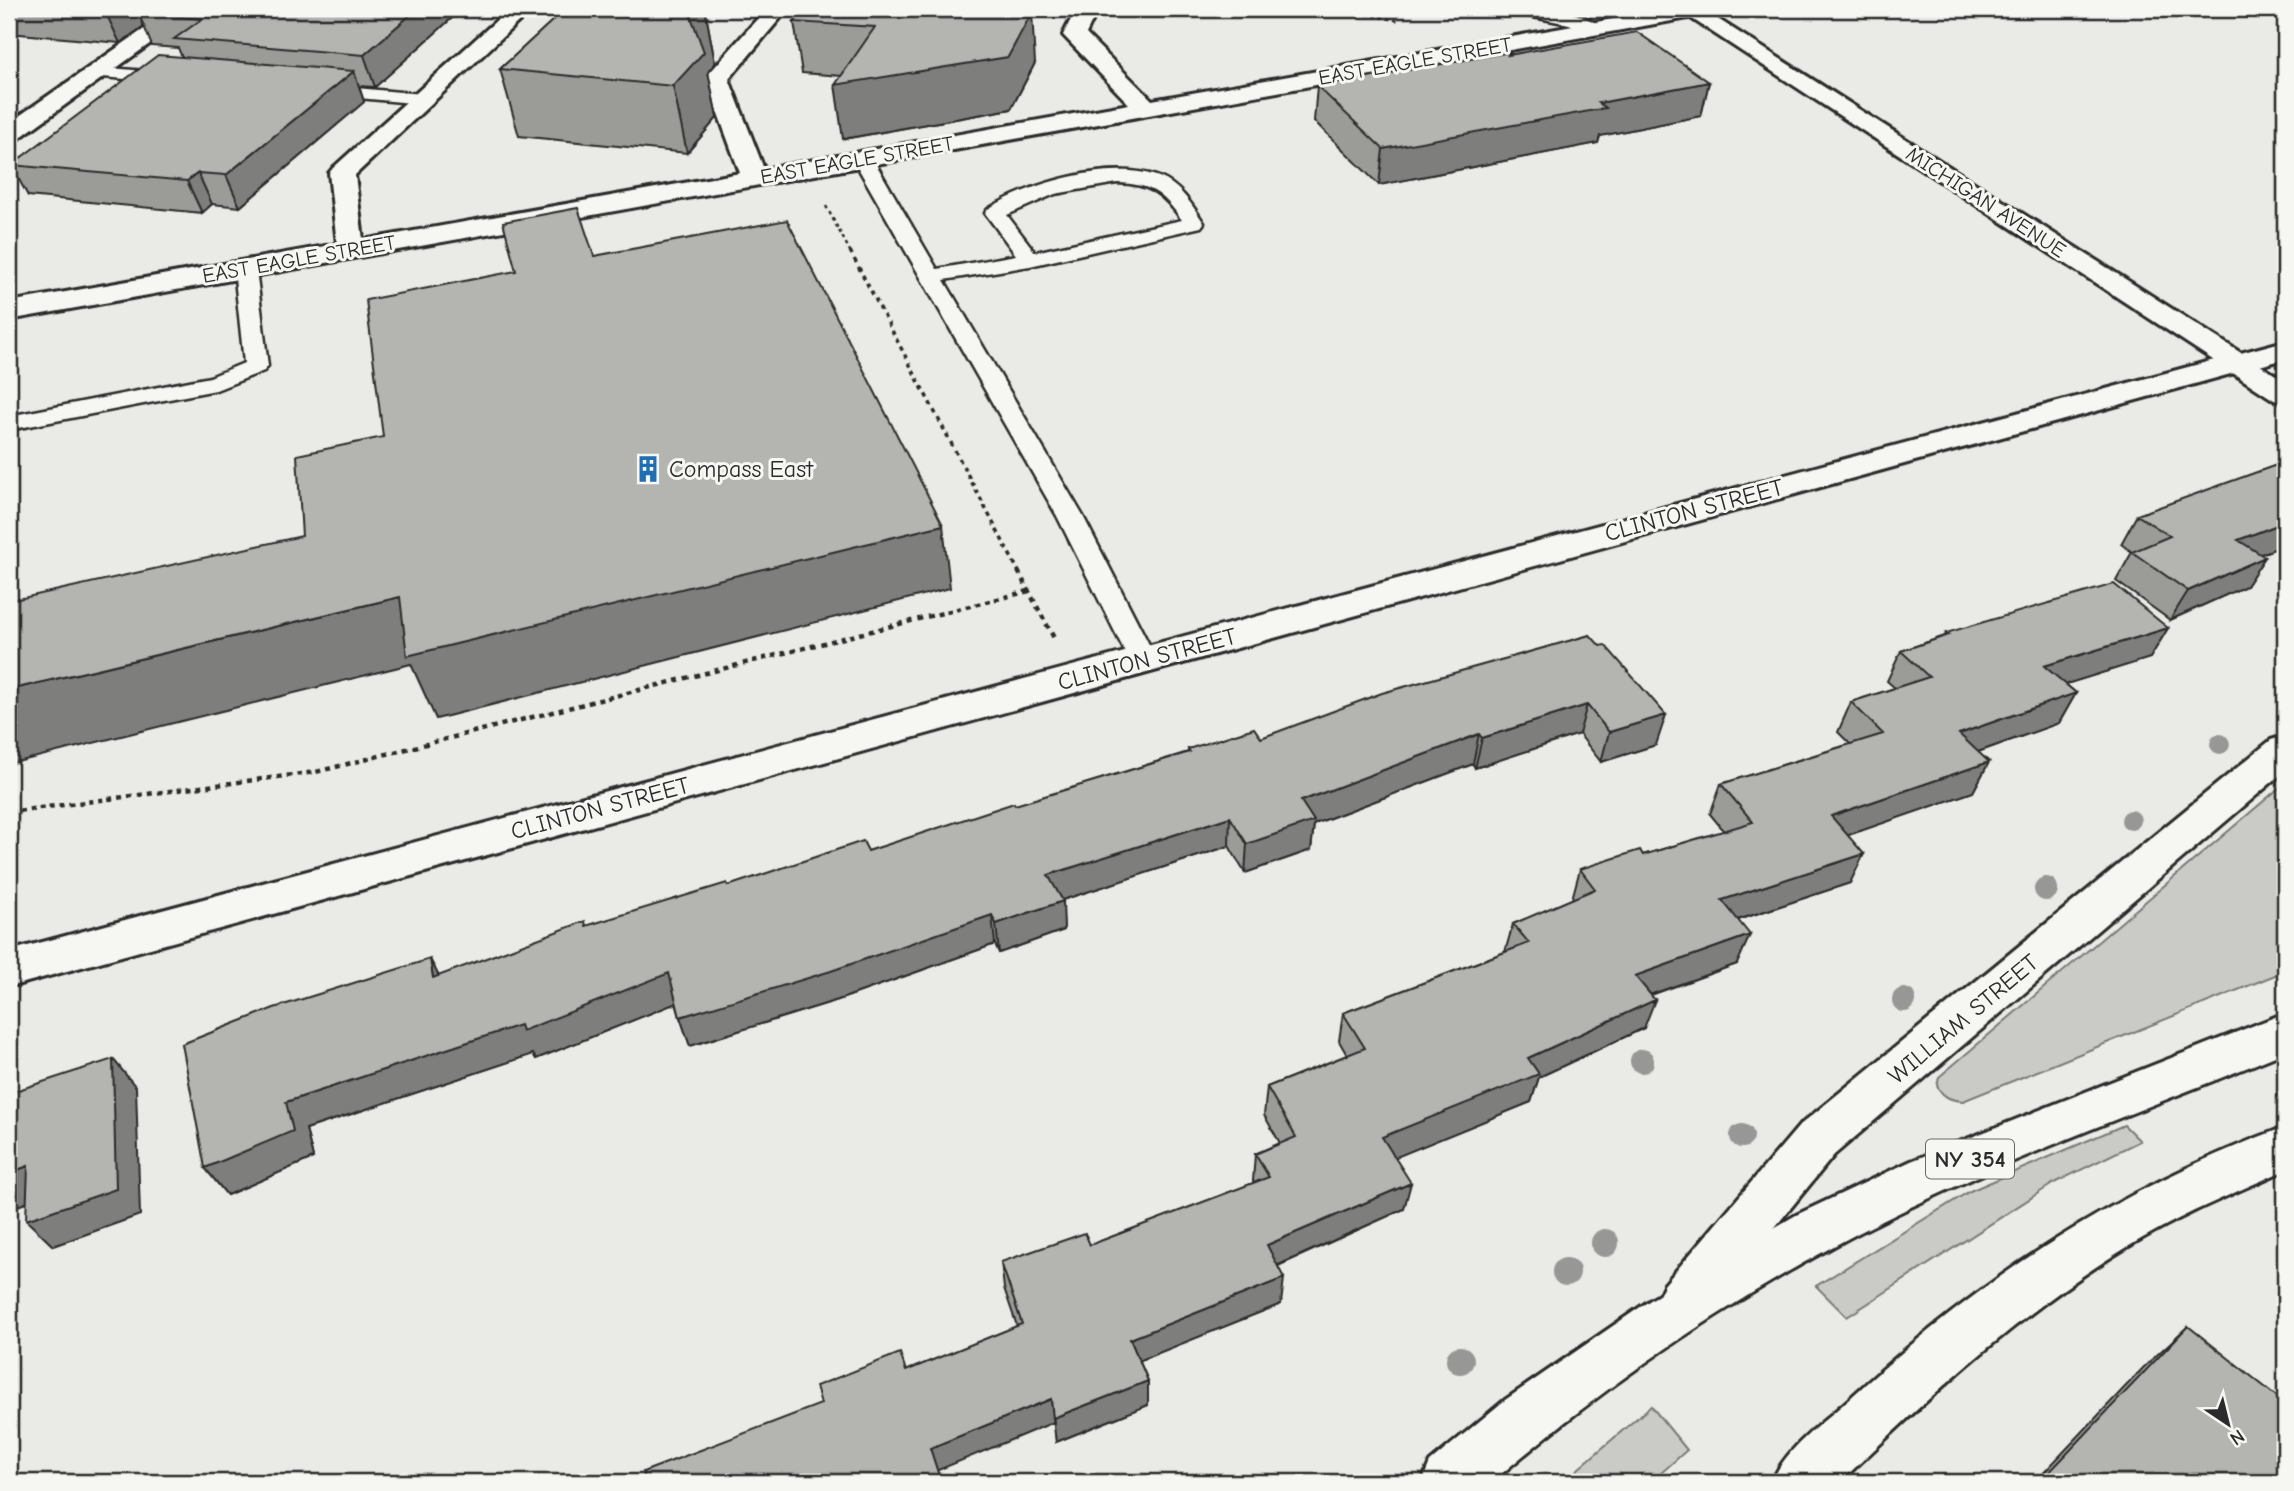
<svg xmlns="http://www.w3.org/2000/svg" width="2294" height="1491" viewBox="0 0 2294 1491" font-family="'Comic Neue',sans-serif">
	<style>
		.green { fill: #cacac7; stroke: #7a7a79; stroke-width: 2 }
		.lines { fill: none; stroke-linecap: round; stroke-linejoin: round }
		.service-casing { stroke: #2b2b2b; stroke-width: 5 }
		.minor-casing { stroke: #2b2b2b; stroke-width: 6 }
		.tertiary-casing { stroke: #2b2b2b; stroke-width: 6 }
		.secondary-casing { stroke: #2b2b2b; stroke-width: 6 }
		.primary-casing { stroke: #2b2b2b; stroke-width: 6 }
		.path-far2 { stroke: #2b2b2b; stroke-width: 2.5; stroke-dasharray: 3.5 3.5; stroke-linecap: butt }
		.path-far1 { stroke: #2b2b2b; stroke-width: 3.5; stroke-dasharray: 4.5 4.5; stroke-linecap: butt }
		.path { stroke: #2b2b2b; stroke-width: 4.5; stroke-dasharray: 5 5; stroke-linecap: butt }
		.service { fill: #f6f6f2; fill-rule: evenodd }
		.minor { fill: #f6f6f2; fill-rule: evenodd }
		.tertiary { fill: #f6f6f2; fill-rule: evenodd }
		.secondary { fill: #f6f6f2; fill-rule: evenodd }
		.primary { fill: #f6f6f2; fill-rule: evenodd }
		.tree { fill: #979795 }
		.wall { fill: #9b9b98; stroke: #2b2b2b; stroke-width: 2 }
		.shaded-wall { fill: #7e7e7c; stroke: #2b2b2b; stroke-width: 2 }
		.building { fill: #b4b4b1; stroke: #2b2b2b; stroke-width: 2 }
		.labels { text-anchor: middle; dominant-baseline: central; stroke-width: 6; stroke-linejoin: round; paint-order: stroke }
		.far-street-label { font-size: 21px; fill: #2b2b2b; stroke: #f6f6f2 }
		.shield { fill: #f6f6f2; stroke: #686867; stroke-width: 2 }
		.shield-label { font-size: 23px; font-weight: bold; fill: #2b2b2b }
		.poi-label { font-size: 24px; fill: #2b2b2b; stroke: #f6f6f2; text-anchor: start }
		.street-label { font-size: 24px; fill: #2b2b2b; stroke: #f6f6f2 }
	</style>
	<rect width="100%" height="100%" fill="#eaeae6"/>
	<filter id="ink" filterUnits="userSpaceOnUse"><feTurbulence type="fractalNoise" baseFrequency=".0143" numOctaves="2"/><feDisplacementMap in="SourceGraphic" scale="14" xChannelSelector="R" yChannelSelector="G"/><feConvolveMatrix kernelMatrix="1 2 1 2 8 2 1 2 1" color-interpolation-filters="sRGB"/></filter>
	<g filter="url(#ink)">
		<path class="green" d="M2285 783V971L1963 1101C1950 1100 1943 1097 1937 1086L1939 1077Z
			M2124 1125 2140 1141 2054 1183 1847 1317 1816 1286 1970 1191Z
			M1651 1406 1687 1450 1651 1482H1563Z"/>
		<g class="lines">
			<defs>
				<path id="service" d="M1511 9C1538 9 1582 7 1602 29L1593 34 1569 24 1513 13Z
					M97 67 171 73 180 78 171 83 91 76 88 72 91 68Z
					M322 85 423 94 432 99 423 104 316 94 313 90Z
					M863 153 873 159 937 269 1016 255 985 213 988 209C1029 183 1112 159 1159 177 1180 185 1193 206 1204 223L1201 227 1030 266 944 280 1083 516 1157 660 1153 667 1143 670 1133 667 1129 660 1057 516 853 159ZM1117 183C1151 184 1163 193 1182 220L1035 252 1007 215 1055 194Z
					M245 263 256 269 268 366 264 371 216 390 9 430V416L210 377 244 363 234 269Z"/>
				<path id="minor" d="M173 9H198L18 139 9 141V123Z
					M509 9H532L355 175 363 240 740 173 705 78 766 9H788L729 79 764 169 1129 104 1063 35 1076 9H1098L1086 34 1152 100 1670 9H1716L1705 15 9 320V302L337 244 329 173 333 168Z
					M2285 736V771L1834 1155 1700 1319 1682 1327 1664 1319 1656 1302 1664 1285 1800 1125 2271 740Z"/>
				<path id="tertiary" d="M1677 9H1702L2285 381V403L2274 400Z"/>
				<path id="secondary" d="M2285 341V359L9 987V951Z"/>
				<path id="primary" d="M2285 1013V1052C2134 1114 1976 1169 1832 1247 1712 1312 1595 1393 1492 1482H1422L1430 1462 1505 1400 1652 1299 1796 1215 1911 1161Z
					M2285 1127V1170C2237 1192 2187 1212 2141 1239 2029 1304 1933 1393 1840 1482H1772C1785 1449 1820 1425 1847 1401 1979 1280 2116 1189 2285 1127Z"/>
			</defs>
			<use href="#service" class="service-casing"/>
			<use href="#minor" class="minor-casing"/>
			<use href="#tertiary" class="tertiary-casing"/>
			<use href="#secondary" class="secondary-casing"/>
			<use href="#primary" class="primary-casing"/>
			<path class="path-far2" d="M1241 9H1311
				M1339 9 1400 21
				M826 206 851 253"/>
			<path class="path-far1" d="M850 251 1019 572"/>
			<path class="path" d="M1018 571 1054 638
				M9 812 316 772 1029 591"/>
			<use href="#service" class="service"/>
			<use href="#minor" class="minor"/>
			<use href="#tertiary" class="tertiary"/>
			<use href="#secondary" class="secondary"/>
			<use href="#primary" class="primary"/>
		</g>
		<g class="tree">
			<circle cx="2220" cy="744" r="10"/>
			<circle cx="2131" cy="820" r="10"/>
			<circle cx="2046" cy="889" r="12"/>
			<circle cx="1904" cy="1000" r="12"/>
			<circle cx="1642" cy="1061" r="12"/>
			<circle cx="1742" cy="1136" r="12"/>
			<circle cx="1605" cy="1243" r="14"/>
			<circle cx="1566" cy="1272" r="14"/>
			<circle cx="1460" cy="1360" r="14"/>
		</g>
		<path class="wall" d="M9 9H462L375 87 359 86 364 102 240 207 212 204 202 213 28 196 11 165 182 57 178 48 152 46 144 26 120 43 9 33Z
			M565 9H705L715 63 708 72 717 118 687 153 519 136 500 69Z
			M806 9 1035 63 1011 109 843 139 842 76 802 73 794 22Z
			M1509 54 1709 82 1701 116 1600 136 1598 143 1379 185 1314 121 1317 86Z
			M2137 515 2285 545 2260 554 2265 557 2246 586 2170 620 2116 581 2132 552 2121 544Z
			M2168 628 2150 658 2065 684 2076 693 2059 723 1978 752 1989 762 1973 792 1847 835 1850 883 1738 920 1737 964 1651 995 1644 1028 1539 1077 1531 1102 1395 1157 1404 1209 1278 1266 1281 1304 1139 1360 1148 1381V1405L1056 1442 1054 1422 906 1371 1017 1326 1004 1288 1001 1262 1090 1245 1254 1183 1253 1181 1255 1154 1280 1143 1264 1115 1267 1087 1347 1055 1339 1041 1343 1013 1505 952 1513 924 1572 899 1580 869 1643 855 1724 831 1710 814 1721 784 1850 744 1838 732 1851 702 1895 688 1887 681 1901 651 1945 636 1946 633Z
			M1590 635 1656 745 1601 762 1579 734 1475 768 1473 764 1314 824 1311 850 1245 873 1229 846 1062 900 1064 930 999 953 995 944 838 1000 690 1046 680 1017 676 1003 536 1059 533 1054 306 1129 313 1158 227 1195 205 1168 439 976 587 926 728 886 868 851 1188 752V749L1261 738Z
			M2188 1326 2285 1482H2035L2144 1367Z"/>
		<path class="shaded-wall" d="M108 9H169L138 13 144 26 120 43 105 11Z
			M417 9H462L375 87 364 55Z
			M694 9H705L715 63 708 72 717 118 687 153 673 86 690 14Z
			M1032 12 1035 63 1011 109 843 139 835 85Z
			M354 71 364 102 240 207 226 175Z
			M1709 82 1701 116 1600 136 1598 143 1379 185 1383 149 1599 103Z
			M198 173 212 204 202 213 187 181Z
			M2285 522V545L2220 569 2238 540Z
			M943 525 950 588 436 719 411 664 9 764V690L400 597Z
			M2265 557 2246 586 2170 620 2188 591Z
			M2168 628 2150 658 2028 696 2044 666Z
			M2076 693 2059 723 1944 764 1959 734Z
			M1587 705 1579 734 1475 768 1482 738Z
			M1666 715 1656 745 1601 762 1609 732Z
			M1479 734 1473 764 1314 824 1311 850 1245 873 1247 844 1301 801Z
			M1989 762 1973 792 1817 846 1831 816Z
			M1230 817 1229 846 1050 904 1048 875Z
			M1864 854 1850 883 1710 929 1722 900Z
			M1063 901 1064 930 999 953 996 924Z
			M992 915 995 944 838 1000 690 1046 680 1017Z
			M1750 935 1737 964 1624 1004 1635 976Z
			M430 959 445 988 433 978Z
			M669 973 679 1002 536 1059 533 1054 306 1129 313 1158 227 1195 205 1168 286 1102Z
			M1655 1000 1644 1028 1539 1077 1531 1102 1377 1165 1382 1137 1528 1058Z
			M113 1059 136 1087 140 1215 53 1246 26 1220Z
			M28 1166 54 1193 9 1209V1173Z
			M1411 1183 1404 1209 1265 1271 1267 1245Z
			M1284 1278 1281 1304 1131 1364 1130 1339Z
			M1148 1381V1405L1056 1442 1053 1418Z
			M1051 1399 1054 1422 936 1471 930 1448Z"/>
		<path class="building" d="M81 9H108L105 11Z
			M145 9H417L364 55 174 39 202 19 138 13Z
			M565 9H694L690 14 704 52 673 86 500 69Z
			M806 9H987L1032 12 1008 57 835 85 875 27 794 22Z
			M1637 32 1709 82 1599 103 1606 108 1383 149 1317 86 1510 52 1508 55Z
			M158 55 354 71 226 175 198 173 187 181 11 165Z
			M578 208 594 256 787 220 943 525 407 656 400 597 9 690V601L302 536 297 455 383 437 366 300 516 271 503 222Z
			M2285 462V522L2238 540 2265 557 2188 591 2132 552 2170 536 2137 515Z
			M2114 584 2168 628 2044 666 2076 693 1959 734 1989 762 1831 816 1864 854 1722 900 1750 935 1635 976 1655 1000 1528 1058 1539 1074 1382 1137 1411 1183 1267 1245 1284 1278 1130 1339 1148 1381 1053 1418 1051 1399 930 1448 941 1482H645L643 1472 821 1404 816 1386 900 1353 906 1371 1022 1324 1001 1262 1085 1233 1090 1245 1269 1177 1255 1154 1296 1137 1267 1087 1365 1048 1343 1013 1529 943 1513 924 1595 889 1580 869 1640 850 1643 855 1753 822 1721 784 1883 734 1851 702 1929 677 1901 651 1949 635 1946 633Z
			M1590 635 1600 646 1605 645 1666 715 1609 732 1587 705 1482 738 1479 734 1301 801 1314 821 1247 844 1230 817 1048 875 1063 901 996 924 992 915 831 971 680 1017 669 973 522 1031 520 1025 286 1102 293 1131 205 1168 182 1044 274 1008 430 959 433 978 585 921 586 926 727 883 728 886 863 841 868 851 1014 803 1015 805 1190 752 1188 749 1254 728 1261 738 1382 693Z
			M113 1059 116 1189 26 1220 28 1166 9 1173V1093Z
			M2188 1326 2285 1403V1482H2040Z"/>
	</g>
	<defs>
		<symbol id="building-bare" viewBox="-9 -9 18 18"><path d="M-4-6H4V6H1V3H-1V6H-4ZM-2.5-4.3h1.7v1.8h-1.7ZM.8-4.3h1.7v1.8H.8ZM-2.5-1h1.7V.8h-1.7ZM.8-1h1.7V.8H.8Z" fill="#1f6fb2" stroke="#f6f6f2" stroke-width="2.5" paint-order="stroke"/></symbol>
	</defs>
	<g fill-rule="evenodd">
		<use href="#building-bare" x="629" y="450" width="38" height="38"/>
	</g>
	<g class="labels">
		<g class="far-street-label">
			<text transform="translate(1415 61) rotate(-10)">EAST EAGLE STREET</text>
			<text transform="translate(857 160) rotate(-10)">EAST EAGLE STREET</text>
			<text transform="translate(1986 202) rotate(33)">MICHIGAN AVENUE</text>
			<text transform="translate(299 259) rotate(-10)">EAST EAGLE STREET</text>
		</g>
		<rect class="shield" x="1926" y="1139.5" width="88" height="39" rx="5"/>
		<g class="shield-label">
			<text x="1970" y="1159">NY 354</text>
		</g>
		<g class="poi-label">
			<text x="669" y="469">Compass East</text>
		</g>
		<g class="street-label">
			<text transform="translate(1694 510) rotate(-15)">CLINTON STREET</text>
			<text transform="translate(1147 659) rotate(-15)">CLINTON STREET</text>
			<text transform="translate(600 808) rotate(-15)">CLINTON STREET</text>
			<text transform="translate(1963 1019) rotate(-40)">WILLIAM STREET</text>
		</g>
	</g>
	<rect width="2294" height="1491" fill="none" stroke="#f6f6f2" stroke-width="35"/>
	<rect x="18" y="18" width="2259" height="1456" fill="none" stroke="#2b2b2b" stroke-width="2.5" filter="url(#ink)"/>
	<g transform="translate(2228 1424) rotate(145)" stroke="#f6f6f2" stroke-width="5" paint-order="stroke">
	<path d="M0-5L12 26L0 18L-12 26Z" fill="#2b2b2b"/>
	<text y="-10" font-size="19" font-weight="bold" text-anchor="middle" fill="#2b2b2b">N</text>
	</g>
</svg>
